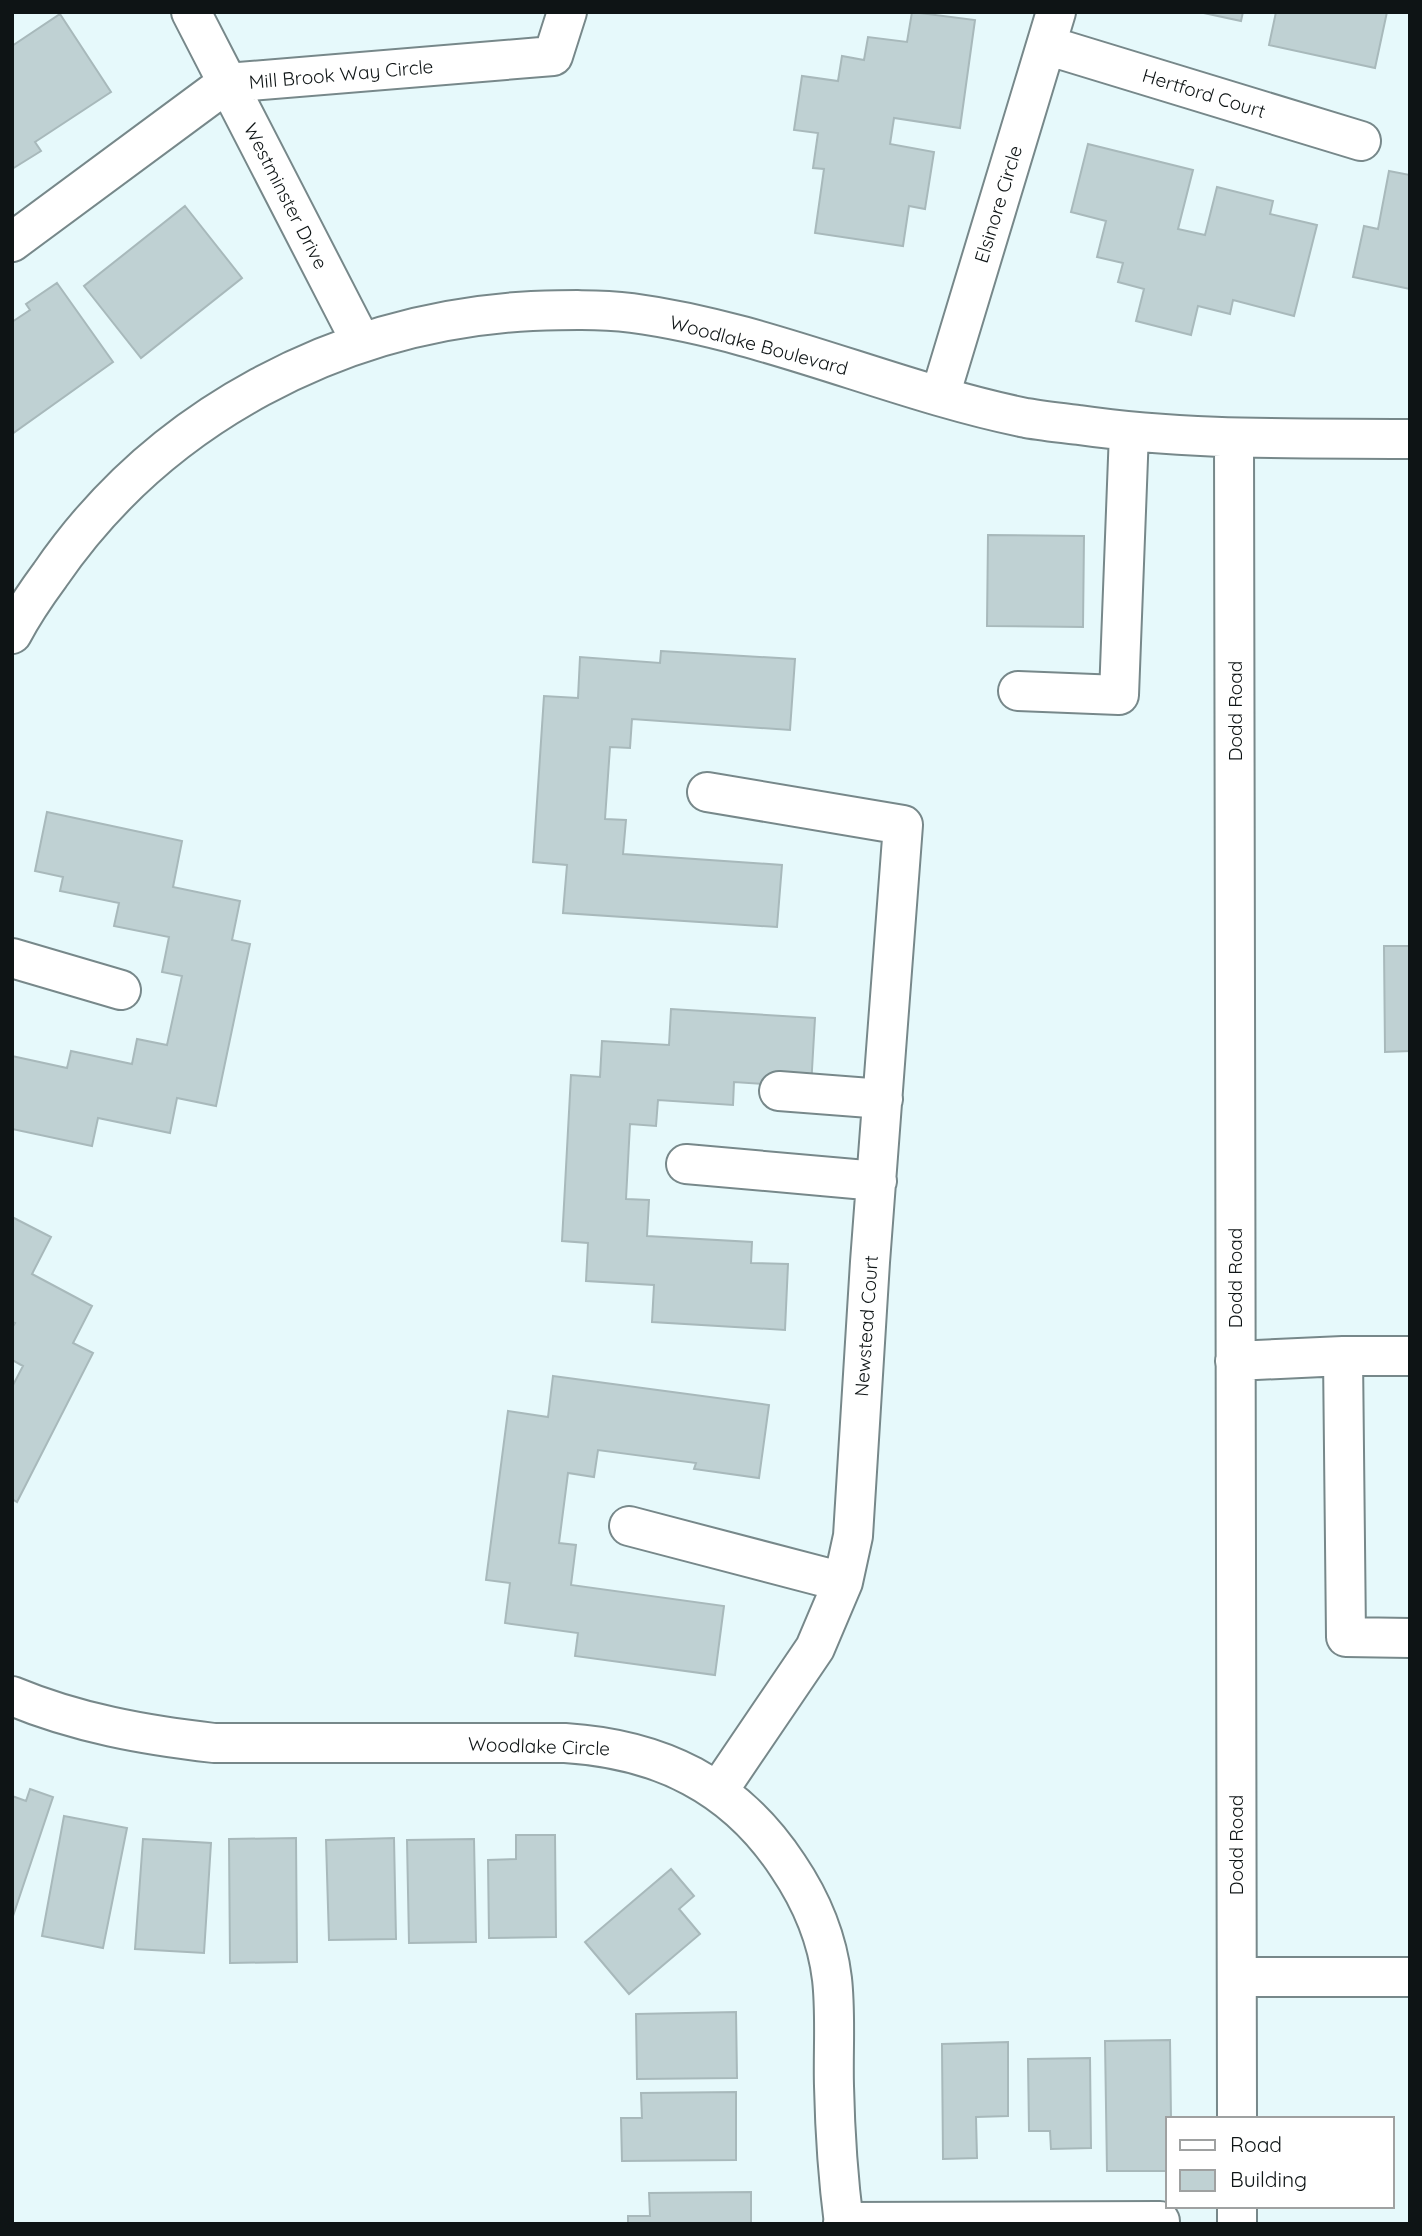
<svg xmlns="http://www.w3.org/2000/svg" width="1422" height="2236" viewBox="0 0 1422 2236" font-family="Quicksand,sans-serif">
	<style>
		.building { fill: #bfd1d3; stroke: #a8b9bb; stroke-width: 2 }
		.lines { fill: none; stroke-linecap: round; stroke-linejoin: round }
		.minor-casing { stroke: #77888a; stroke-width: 42 }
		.minor { stroke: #fff; stroke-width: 38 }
		.labels { text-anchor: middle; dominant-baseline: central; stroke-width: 5; stroke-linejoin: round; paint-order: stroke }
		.street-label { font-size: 19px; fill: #0e1415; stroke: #fff }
	</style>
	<rect width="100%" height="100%" fill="#e6f9fb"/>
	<path class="building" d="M912 12 975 20 960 128 894 118 890 144 934 152 925 209 909 206 903 246 815 233 824 169 813 168 818 133 794 130 802 76 838 81 842 56 864 60 868 37 907 42Z
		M1199 12H1243L1241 21Z
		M1276 12H1387L1375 68 1269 45Z
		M60 14 111 92 35 142 41 151 12 169V46Z
		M1088 144 1193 170 1178 229 1205 235 1217 187 1273 201 1270 214 1317 225 1294 316 1233 300 1230 314 1198 306 1191 335 1136 321 1144 289 1118 282 1123 263 1097 257 1106 221 1071 212Z
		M1389 171 1410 175V289L1353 277 1364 226 1378 229Z
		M185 206 242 278 141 358 84 286Z
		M57 283 113 362 12 434V322L30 310 26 304Z
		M988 535 1084 536 1083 627 987 626Z
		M661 651 795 659 790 730 632 719 630 748 610 747 605 819 626 820 623 854 782 865 777 927 563 913 567 865 533 862 544 696 578 698 580 657 660 663Z
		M47 812 182 841 173 887 240 901 232 940 250 944 216 1106 177 1098 170 1133 98 1118 92 1146 12 1129V1056L67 1068 71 1051 132 1064 137 1039 167 1045 182 976 162 972 169 937 114 926 119 903 60 891 63 877 35 871Z
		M1384 946H1410V1051L1385 1052Z
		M671 1009 815 1018 811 1087 734 1082 733 1105 658 1100 656 1126 630 1124 626 1199 649 1200 647 1236 752 1242 751 1263 788 1264 785 1330 652 1322 654 1285 586 1281 588 1243 562 1241 571 1075 600 1077 602 1041 669 1045Z
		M12 1217 51 1237 32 1274 92 1306 73 1343 93 1353 17 1502 12 1499V1387L23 1366 12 1360V1328L15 1323 12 1322Z
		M553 1376 769 1405 759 1478 694 1469 696 1463 598 1450 594 1477 568 1473 559 1543 576 1545 571 1585 724 1606 715 1675 575 1656 578 1633 505 1623 510 1583 486 1580 508 1411 548 1417Z
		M30 1789 53 1797 12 1919V1796L26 1801Z
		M64 1816 127 1828 103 1948 42 1936Z
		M516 1835H555L556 1937 489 1938 488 1860 516 1859Z
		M296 1838 297 1962 230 1963 229 1839Z
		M394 1838 396 1939 329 1940 326 1840Z
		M143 1839 211 1843 204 1953 135 1949Z
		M474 1839 476 1942 409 1943 407 1840Z
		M671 1869 694 1896 679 1909 700 1934 629 1994 585 1942Z
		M736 2012 737 2078 637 2079 636 2014Z
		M1170 2040 1171 2119H1168V2171H1107L1105 2041Z
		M1008 2042V2116L976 2117 977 2158 943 2159 942 2044Z
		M1090 2058 1091 2148 1051 2149 1050 2131H1029L1028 2059Z
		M736 2092V2160L622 2161 621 2118H642L641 2093Z
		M751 2192V2224H628V2216H650L649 2193Z"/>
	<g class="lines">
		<defs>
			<path id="minor" d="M191 12 361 342
				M1046 45 1361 141
				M12 242 227 83 553 56 567 12
				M940 396 1056 12
				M1234 438 1237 2119
				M12 634C23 613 36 594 50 575 159 416 340 321 532 311 565 310 598 309 632 313 767 331 893 391 1026 418 1043 421 1062 423 1079 425 1189 441 1299 438 1410 439
				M1018 691 1119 695 1129 432
				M707 792 903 825 870 1262 853 1536 843 1582 815 1648 718 1791
				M12 958 121 990
				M779 1091 883 1099
				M686 1164 877 1181
				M1343 1356 1346 1637 1410 1638
				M1235 1361 1343 1356H1410
				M629 1526 843 1582
				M12 1696C77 1723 144 1735 214 1743H565C660 1749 735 1785 788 1866 811 1900 827 1937 832 1979 836 2014 833 2051 834 2086 835 2132 838 2178 844 2224
				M1237 1977H1410
				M1237 2206V2224
				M843 2222 1160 2221"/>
		</defs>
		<use href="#minor" class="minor-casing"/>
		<use href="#minor" class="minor"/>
	</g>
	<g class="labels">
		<g class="street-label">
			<text transform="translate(341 74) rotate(-5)">Mill Brook Way Circle</text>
			<text transform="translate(1204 93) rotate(17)">Hertford Court</text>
			<text transform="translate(286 196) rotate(63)">Westminster Drive</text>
			<text transform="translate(998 204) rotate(-73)">Elsinore Circle</text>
			<text transform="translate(759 345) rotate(15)">Woodlake Boulevard</text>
			<text transform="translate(1235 711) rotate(-90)">Dodd Road</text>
			<text transform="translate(1235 1278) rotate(-90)">Dodd Road</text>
			<text transform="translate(866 1326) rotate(-86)">Newstead Court</text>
			<text transform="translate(539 1746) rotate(2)">Woodlake Circle</text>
			<text transform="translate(1236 1845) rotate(-90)">Dodd Road</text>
		</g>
	</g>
	<rect width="1422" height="2236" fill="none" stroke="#0e1415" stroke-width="28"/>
	<rect x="1166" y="2117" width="228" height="91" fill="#ffffff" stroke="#9fa1a1" stroke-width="2"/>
	<rect x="1180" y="2140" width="35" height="10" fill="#ffffff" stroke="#9fa1a1" stroke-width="2"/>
	<text x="1230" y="2152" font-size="21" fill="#0e1415">Road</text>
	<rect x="1180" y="2170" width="35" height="21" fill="#bfd1d3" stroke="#9fa1a1" stroke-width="2"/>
	<text x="1230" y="2187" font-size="21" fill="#0e1415">Building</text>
</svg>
